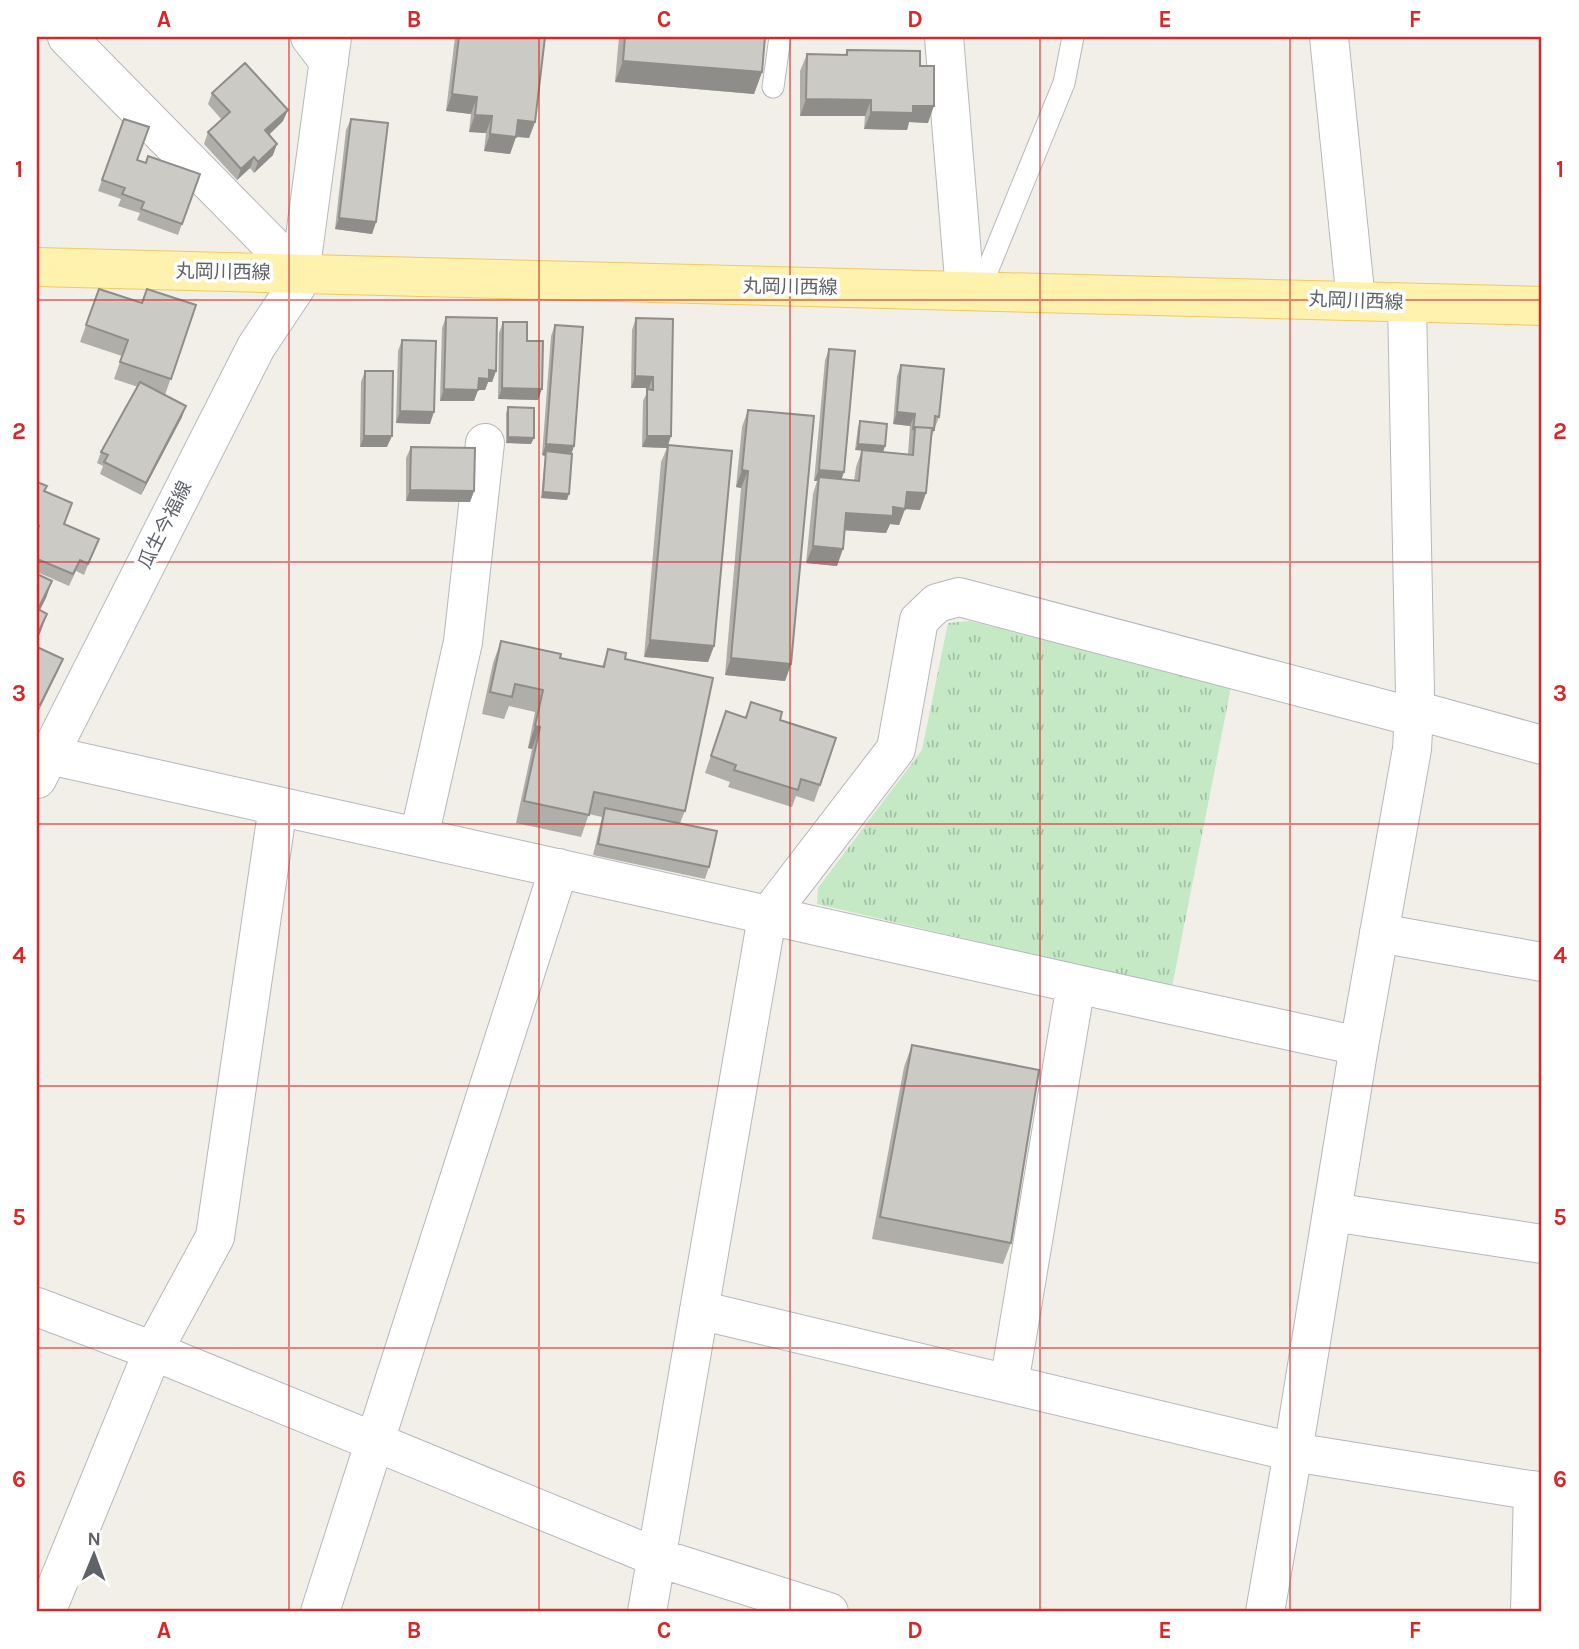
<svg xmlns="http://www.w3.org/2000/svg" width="1579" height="1649" viewBox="0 0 1579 1649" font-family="Karla,'Noto Sans JP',sans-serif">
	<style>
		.park { fill: url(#park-tufts) }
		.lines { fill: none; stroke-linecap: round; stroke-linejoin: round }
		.service-casing { stroke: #b5b8bc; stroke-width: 23 }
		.minor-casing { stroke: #b5b8bc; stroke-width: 40 }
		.tertiary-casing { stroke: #b5b8bc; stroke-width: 40 }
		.secondary-casing { stroke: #b6babf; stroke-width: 40 }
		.primary-casing { stroke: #f2c960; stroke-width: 40 }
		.service { stroke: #fff; stroke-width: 21 }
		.minor { stroke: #fff; stroke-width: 38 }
		.tertiary { stroke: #fff; stroke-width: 38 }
		.secondary { stroke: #fff; stroke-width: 38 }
		.primary { stroke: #fff2af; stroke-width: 38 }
		.wall { fill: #afaea9 }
		.shaded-wall { fill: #8f8d8a }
		.building { fill: #cccac5; stroke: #8f8d8a; stroke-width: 2 }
		.grid { fill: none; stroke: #d62828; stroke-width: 2; stroke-opacity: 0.55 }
		.labels { text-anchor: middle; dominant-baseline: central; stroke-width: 7; stroke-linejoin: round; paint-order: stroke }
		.street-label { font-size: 19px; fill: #5f6368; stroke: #fff }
		.neatline { fill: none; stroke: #d62828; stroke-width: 2.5 }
		.grid-label { font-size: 23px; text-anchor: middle; font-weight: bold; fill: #d62828 }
	</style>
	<defs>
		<pattern id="park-tufts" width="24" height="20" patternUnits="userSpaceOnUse" patternTransform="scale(1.75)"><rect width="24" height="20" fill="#c5e8c5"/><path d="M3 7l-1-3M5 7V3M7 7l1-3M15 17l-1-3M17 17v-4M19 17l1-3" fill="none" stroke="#a3c0a4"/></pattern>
	</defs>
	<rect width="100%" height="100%" fill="#f1efe8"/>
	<path class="park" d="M970 621 1231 687 1172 987 817 904 818 888 922 750 948 623Z"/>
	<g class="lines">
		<defs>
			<path id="service" d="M773 87 780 37
				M979 291 1064 83 1073 37"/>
			<path id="minor" d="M67 37 300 274
				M310 37 329 62
				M944 37 965 291
				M1329 37 1356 301
				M1415 710 1542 745
				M49 755C486 852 922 951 1359 1046
				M419 837 463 642 485 443
				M1379 933 1542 962
				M1332 1212 1542 1244
				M37 1307 153 1351 656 1557 829 1612
				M699 1310 1293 1452 1542 1492
				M1009 1384 1076 984
				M46 1612 153 1351 215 1237 278 806
				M320 1612 559 868
				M647 1612 767 917 896 749 919 620 937 603 959 597 1414 717
				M1530 1612 1533 1490"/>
			<path id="tertiary" d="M300 274 332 37
				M1265 1612 1293 1452 1359 1046 1412 749 1415 693 1407 303"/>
			<path id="secondary" d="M37 779 256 347 296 287 300 274"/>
			<path id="primary" d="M37 267 1542 306"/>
		</defs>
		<use href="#service" class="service-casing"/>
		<use href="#minor" class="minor-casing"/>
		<use href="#tertiary" class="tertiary-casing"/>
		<use href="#secondary" class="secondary-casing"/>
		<use href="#primary" class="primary-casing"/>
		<use href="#service" class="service"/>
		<use href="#minor" class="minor"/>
		<use href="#tertiary" class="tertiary"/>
		<use href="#secondary" class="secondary"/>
		<use href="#primary" class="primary"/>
	</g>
	<path class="wall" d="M455 37H545L535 122 529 138 516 137 510 154 484 151 486 133 469 132 471 114 446 111Z
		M619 37H765L762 72 754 94 615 82Z
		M847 50 920 66 928 123 909 122 907 130 864 129 865 116H800V71L807 54 845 55Z
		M212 93 283 121 269 135 273 155 254 173 250 168 237 180 204 144 208 132 222 120 208 104Z
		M124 119 137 160 146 163 200 174 178 235 137 220 140 213 118 206 121 199 98 191Z
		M351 119 376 222 372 234 335 229 346 130Z
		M99 289 142 303 196 305 165 395 182 417 141 495 100 474 103 466 97 463 101 452 138 387 114 379 122 356 80 342Z
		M446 317 496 371 492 382H488L485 390H478L474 401H440L442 328Z
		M636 318 671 436 668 445 714 646 708 662 644 657 661 462 667 448 642 447 643 401 649 388H631L632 330Z
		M503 322 527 341 538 400 498 399 499 333Z
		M555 325 574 446 571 453 567 500 541 498 545 456 542 455 551 336Z
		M402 340 430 424 396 423 398 351Z
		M829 349 844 472 841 479 854 481 856 467 862 450 908 454 910 426 893 424 897 376 901 365 939 417 932 436 926 493 920 510 905 509 899 525 890 524 886 533 845 530 837 566 806 563 813 494 817 481H814L825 360Z
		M365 371 387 447H360L361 382Z
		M508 407 531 444 506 443V413Z
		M748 410 791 664 785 681 725 675 741 488 736 487 742 427Z
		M860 421 885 446 883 452 855 450 858 427Z
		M411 447 474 491 470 502 406 501V458Z
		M37 482 47 486 45 491 64 524 94 550 84 575 76 571 69 586 37 572Z
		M501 641 560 658 602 667 608 649 625 659 685 811 680 823 709 867 705 879 593 855 602 817 589 814 581 837 516 823 532 749 528 748 535 712 509 706 504 719 482 714 493 663Z
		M751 702 780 720 820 785 814 802 796 796 792 807 728 787 730 782 705 773 726 711 745 717Z
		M912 1045 1011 1243 1003 1264 872 1239 904 1067Z"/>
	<path class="shaded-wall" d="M623 61 762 72 754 94 615 82Z
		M452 94 477 97 471 114 446 111Z
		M806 99 871 100 865 116H800Z
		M913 106H934L928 123 909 122 907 130 864 129 871 112Z
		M288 110 283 121 261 142 265 130Z
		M475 115 492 116 486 133 469 132Z
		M518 120 535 122 529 138 512 136Z
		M490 134 516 137 510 154 484 151Z
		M277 144 273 155 254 173 258 162Z
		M254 157 250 168 237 180 241 169Z
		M339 218 376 222 372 234 335 229Z
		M489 370 496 371 492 382H488L485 390H475L479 378Z
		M635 376 653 377 649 388H631Z
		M502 388 542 389 538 400 498 399Z
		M444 389 478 390 474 401H440Z
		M186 406 182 417 141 495 146 483Z
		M400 411 434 412 430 424 396 423Z
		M897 412 915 414 910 426 893 424Z
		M364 436H392L387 447H360Z
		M647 436H671L667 448 642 447Z
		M508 437 534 438 531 444 506 443Z
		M546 444 574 446 570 458 546 451 545 456 542 455Z
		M858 444 885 446 883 452 855 450Z
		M742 470 748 471 741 488 736 487Z
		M819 470 844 472 840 484 819 477 817 481H814Z
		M410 490 474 491 470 502 406 501Z
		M543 492 569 494 567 500 541 498Z
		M907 492 926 493 920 510 905 509 899 525 890 524 886 533 840 530 846 513 893 507Z
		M813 546 843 549 837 566 806 563Z
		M52 581 46 598 37 616V612Z
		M47 614 41 631 37 640V635Z
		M650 640 714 646 708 662 644 657Z
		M731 658 791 664 785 681 725 675Z
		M63 659 58 671 37 714 40 705Z
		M535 726 540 727 532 749 528 748Z"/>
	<path class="building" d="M459 37H545L535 122 518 120 516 137 490 134 492 116 475 115 477 97 452 94Z
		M625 37H765L762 72 623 61Z
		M847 50 920 51V66H934V106H913V113L871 112V100L806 99 807 54 847 55Z
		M245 63 288 110 265 130 277 144 258 162 254 157 241 169 208 132 230 112 212 93Z
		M124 119 149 127 137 160 146 163 148 156 200 174 182 224 141 209 144 202 122 194 125 188 102 180Z
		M351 119 388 123 376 222 339 218Z
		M99 289 142 303 147 289 196 305 171 379 120 362 128 340 86 325Z
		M446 317 497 318 496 371 489 370V379L479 378 478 390 444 389Z
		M636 318 673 319 671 436H647V389L653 390V377L635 376Z
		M503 322H527V341H543L542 389 502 388Z
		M555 325 583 327 574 446 546 444Z
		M402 340 436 341 434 412 400 411Z
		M829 349 855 351 844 472 819 470Z
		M901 365 944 369 939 417 935 416 934 430H932V428L915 427V429H913L915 414 897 412Z
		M365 371H393L392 436H364Z
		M140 382 186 406 146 483 104 462 108 455 101 452Z
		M508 407 534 408V438L508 437Z
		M748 410 814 416 791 664 731 658 748 471 742 470Z
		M860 421 887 424 885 446 858 444Z
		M915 427 932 428 926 493 907 492 905 509 893 507V516L846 513 843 549 813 546 819 477 859 481 862 450 913 455Z
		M668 445 732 451 714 646 650 640Z
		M411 447 475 448 474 491 410 490Z
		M546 451 572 454 569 494 543 492Z
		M37 482 47 486 44 491 72 503 64 524 99 539 88 564 80 560 73 574 37 559V530L39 526 37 525Z
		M37 574 52 581 38 609 47 614 37 635Z
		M501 641 561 654 560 658 604 667 608 649 626 653 625 659 713 678 685 811 594 792 589 815 524 801 540 727 535 726 543 690 515 684 512 697 490 692Z
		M37 647 63 659 40 705 37 704Z
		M751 702 782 712 780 720 836 738 820 785 801 779 798 790 734 770 736 765 711 756 726 711 746 718Z
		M605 808 717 831 709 867 598 844Z
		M912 1045 1039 1070 1011 1243 880 1217Z"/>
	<path class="grid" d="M289 37V1612M539 37V1612M790 37V1612M1040 37V1612M1290 37V1612M37 300H1542M37 562H1542M37 824H1542M37 1086H1542M37 1348H1542"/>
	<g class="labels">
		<g class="street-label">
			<text transform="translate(223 272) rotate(1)">丸岡川西線</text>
			<text transform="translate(790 287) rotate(1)">丸岡川西線</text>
			<text transform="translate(1356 301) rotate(2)">丸岡川西線</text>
			<text transform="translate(165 525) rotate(-63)">瓜生今福線</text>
		</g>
	</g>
	<rect width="1579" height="1649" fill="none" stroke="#ffffff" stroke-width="77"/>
	<g transform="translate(94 1555) rotate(1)" stroke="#ffffff" stroke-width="5" paint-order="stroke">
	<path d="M0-5L12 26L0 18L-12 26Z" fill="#5f6368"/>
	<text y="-10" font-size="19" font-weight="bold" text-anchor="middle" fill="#5f6368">N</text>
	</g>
	<rect x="38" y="38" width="1502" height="1572" class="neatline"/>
	<g class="grid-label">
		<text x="164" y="27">A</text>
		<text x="414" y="27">B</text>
		<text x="664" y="27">C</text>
		<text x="915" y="27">D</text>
		<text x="1165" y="27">E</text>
		<text x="1415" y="27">F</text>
		<text x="19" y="177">1</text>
		<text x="1560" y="177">1</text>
		<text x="19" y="439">2</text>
		<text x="1560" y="439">2</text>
		<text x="19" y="701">3</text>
		<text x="1560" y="701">3</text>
		<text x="19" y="963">4</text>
		<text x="1560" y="963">4</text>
		<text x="19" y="1225">5</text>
		<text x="1560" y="1225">5</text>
		<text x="19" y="1487">6</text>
		<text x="1560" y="1487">6</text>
		<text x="164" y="1638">A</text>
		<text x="414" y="1638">B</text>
		<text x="664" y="1638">C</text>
		<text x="915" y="1638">D</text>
		<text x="1165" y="1638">E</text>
		<text x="1415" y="1638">F</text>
	</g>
</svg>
